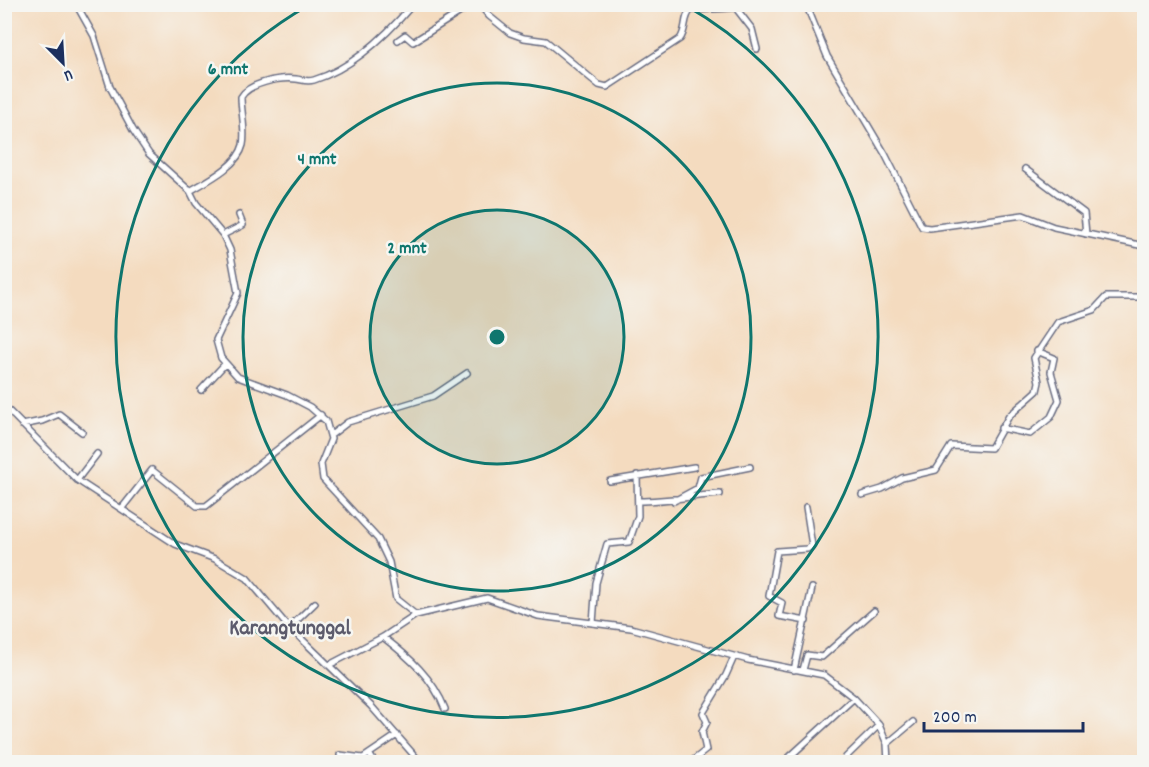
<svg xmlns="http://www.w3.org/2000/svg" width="1149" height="767" viewBox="0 0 1149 767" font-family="Dekko,sans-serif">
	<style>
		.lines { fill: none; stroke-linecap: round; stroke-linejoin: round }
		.minor-casing { stroke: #676b80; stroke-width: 8 }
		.minor { stroke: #fff; stroke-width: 5 }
		.ring { fill: none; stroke: #0f766e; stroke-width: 3 }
		.labels { text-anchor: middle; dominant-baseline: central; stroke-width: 5; stroke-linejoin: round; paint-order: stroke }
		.quarter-label { font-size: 22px; font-weight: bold; fill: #5c5b6c; stroke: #f6f6f2 }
		.centre { fill: #0f766e; stroke: #f6f6f2; stroke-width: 3 }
		.ring-label { font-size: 18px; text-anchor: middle; font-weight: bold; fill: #0f766e; stroke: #f6f6f2; stroke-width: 5; stroke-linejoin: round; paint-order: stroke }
	</style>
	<rect width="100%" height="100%" fill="#f6f6f2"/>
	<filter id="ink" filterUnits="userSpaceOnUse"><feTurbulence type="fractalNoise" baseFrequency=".0167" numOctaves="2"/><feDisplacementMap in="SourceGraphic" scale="12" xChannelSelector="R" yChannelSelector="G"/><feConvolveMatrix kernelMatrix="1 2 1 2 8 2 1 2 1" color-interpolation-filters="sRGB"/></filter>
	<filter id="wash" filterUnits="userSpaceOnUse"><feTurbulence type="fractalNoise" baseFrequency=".008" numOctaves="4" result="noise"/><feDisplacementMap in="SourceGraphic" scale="24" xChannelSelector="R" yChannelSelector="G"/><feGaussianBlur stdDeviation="1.35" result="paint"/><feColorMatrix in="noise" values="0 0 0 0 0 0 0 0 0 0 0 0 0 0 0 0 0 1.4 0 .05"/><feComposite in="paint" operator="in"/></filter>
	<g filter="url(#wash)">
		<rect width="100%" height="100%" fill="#f4dbbf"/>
	</g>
	<g filter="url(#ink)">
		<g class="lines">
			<defs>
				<path id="minor" d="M76 4 94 36 110 87 133 130 149 154 190 191 196 203 223 235 230 250 238 293 216 340 221 358 238 377 287 395 310 407 326 421 331 439 321 464 323 479 378 539 389 562 396 599 416 615
					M479 4 489 16 510 33 524 38 546 41 599 85 607 87 680 39C687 30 683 17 691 10L731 8 742 4
					M806 4 827 56 885 154 922 227 930 228 1023 215 1054 227 1144 246
					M735 7 752 29 757 49
					M398 40 405 35 413 42 473 4
					M1025 169 1084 213 1086 234
					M190 191C207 181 238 166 243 145 246 130 241 112 241 97 249 83 280 77 296 79 303 80 307 82 314 80 353 68 387 35 413 4
					M223 235 243 225 239 215
					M201 390 225 364
					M4 406 77 480 175 544 215 559 247 578 285 623 371 706 420 762
					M22 425 42 421 59 414 82 432
					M1001 428 1030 434 1051 417 1059 400 1051 372 1054 358 1037 351
					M331 435 348 422 433 396 467 373
					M77 480 97 454
					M610 481 694 467
					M862 495 882 489 902 478 936 470 951 446 991 448 1009 416 1037 391 1039 382 1034 358 1058 322 1094 310 1106 297H1144
					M639 501C667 501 692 496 720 494
					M674 501 698 488 701 477 750 467
					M122 508 152 470 197 506H206L321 415
					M806 621 779 616 782 603 769 596 777 551 807 549 812 546 806 507
					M593 623 596 583 607 544 629 542 638 516 637 475
					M290 627 315 603
					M383 637C409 657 433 678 445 709
					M329 665 383 637 416 615 487 598 538 616 631 628 748 660 824 675 854 698 879 725 887 744 888 762
					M794 670 812 588
					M803 670 807 655 822 657 874 611
					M887 744 913 722
					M340 755 363 758 397 735
					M370 755 374 762
					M846 757 879 725
					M691 762 706 750 702 732 707 722 703 713 726 675 734 657
					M784 762 854 698"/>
			</defs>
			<use href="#minor" class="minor-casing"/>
			<use href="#minor" class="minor"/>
		</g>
	</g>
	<circle cx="497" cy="337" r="127" fill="#0f766e" fill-opacity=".12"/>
	<g class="ring">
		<circle cx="497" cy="337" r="127"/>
		<circle cx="497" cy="337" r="254"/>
		<path d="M685 5A381 381 0 1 1 309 5"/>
	</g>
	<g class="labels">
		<g class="quarter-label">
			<text x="290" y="629">Karangtunggal</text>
		</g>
	</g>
	<circle cx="497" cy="337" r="9" class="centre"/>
	<g class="ring-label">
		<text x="228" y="74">6 mnt</text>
		<text x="317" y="164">4 mnt</text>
		<text x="407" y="253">2 mnt</text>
	</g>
	<rect width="1149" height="767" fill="none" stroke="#f6f6f2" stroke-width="24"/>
	<g transform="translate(63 63) rotate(156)" stroke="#f6f6f2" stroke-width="4.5" paint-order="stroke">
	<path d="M0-4.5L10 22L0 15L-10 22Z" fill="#1b2f5e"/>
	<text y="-9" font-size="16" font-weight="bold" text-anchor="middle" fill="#1b2f5e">U</text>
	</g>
	<path d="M924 722v9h159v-9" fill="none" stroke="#1b2f5e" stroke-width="3"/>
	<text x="933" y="722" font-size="18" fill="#1b2f5e" stroke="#f6f6f2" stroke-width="4.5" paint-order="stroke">200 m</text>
</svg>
